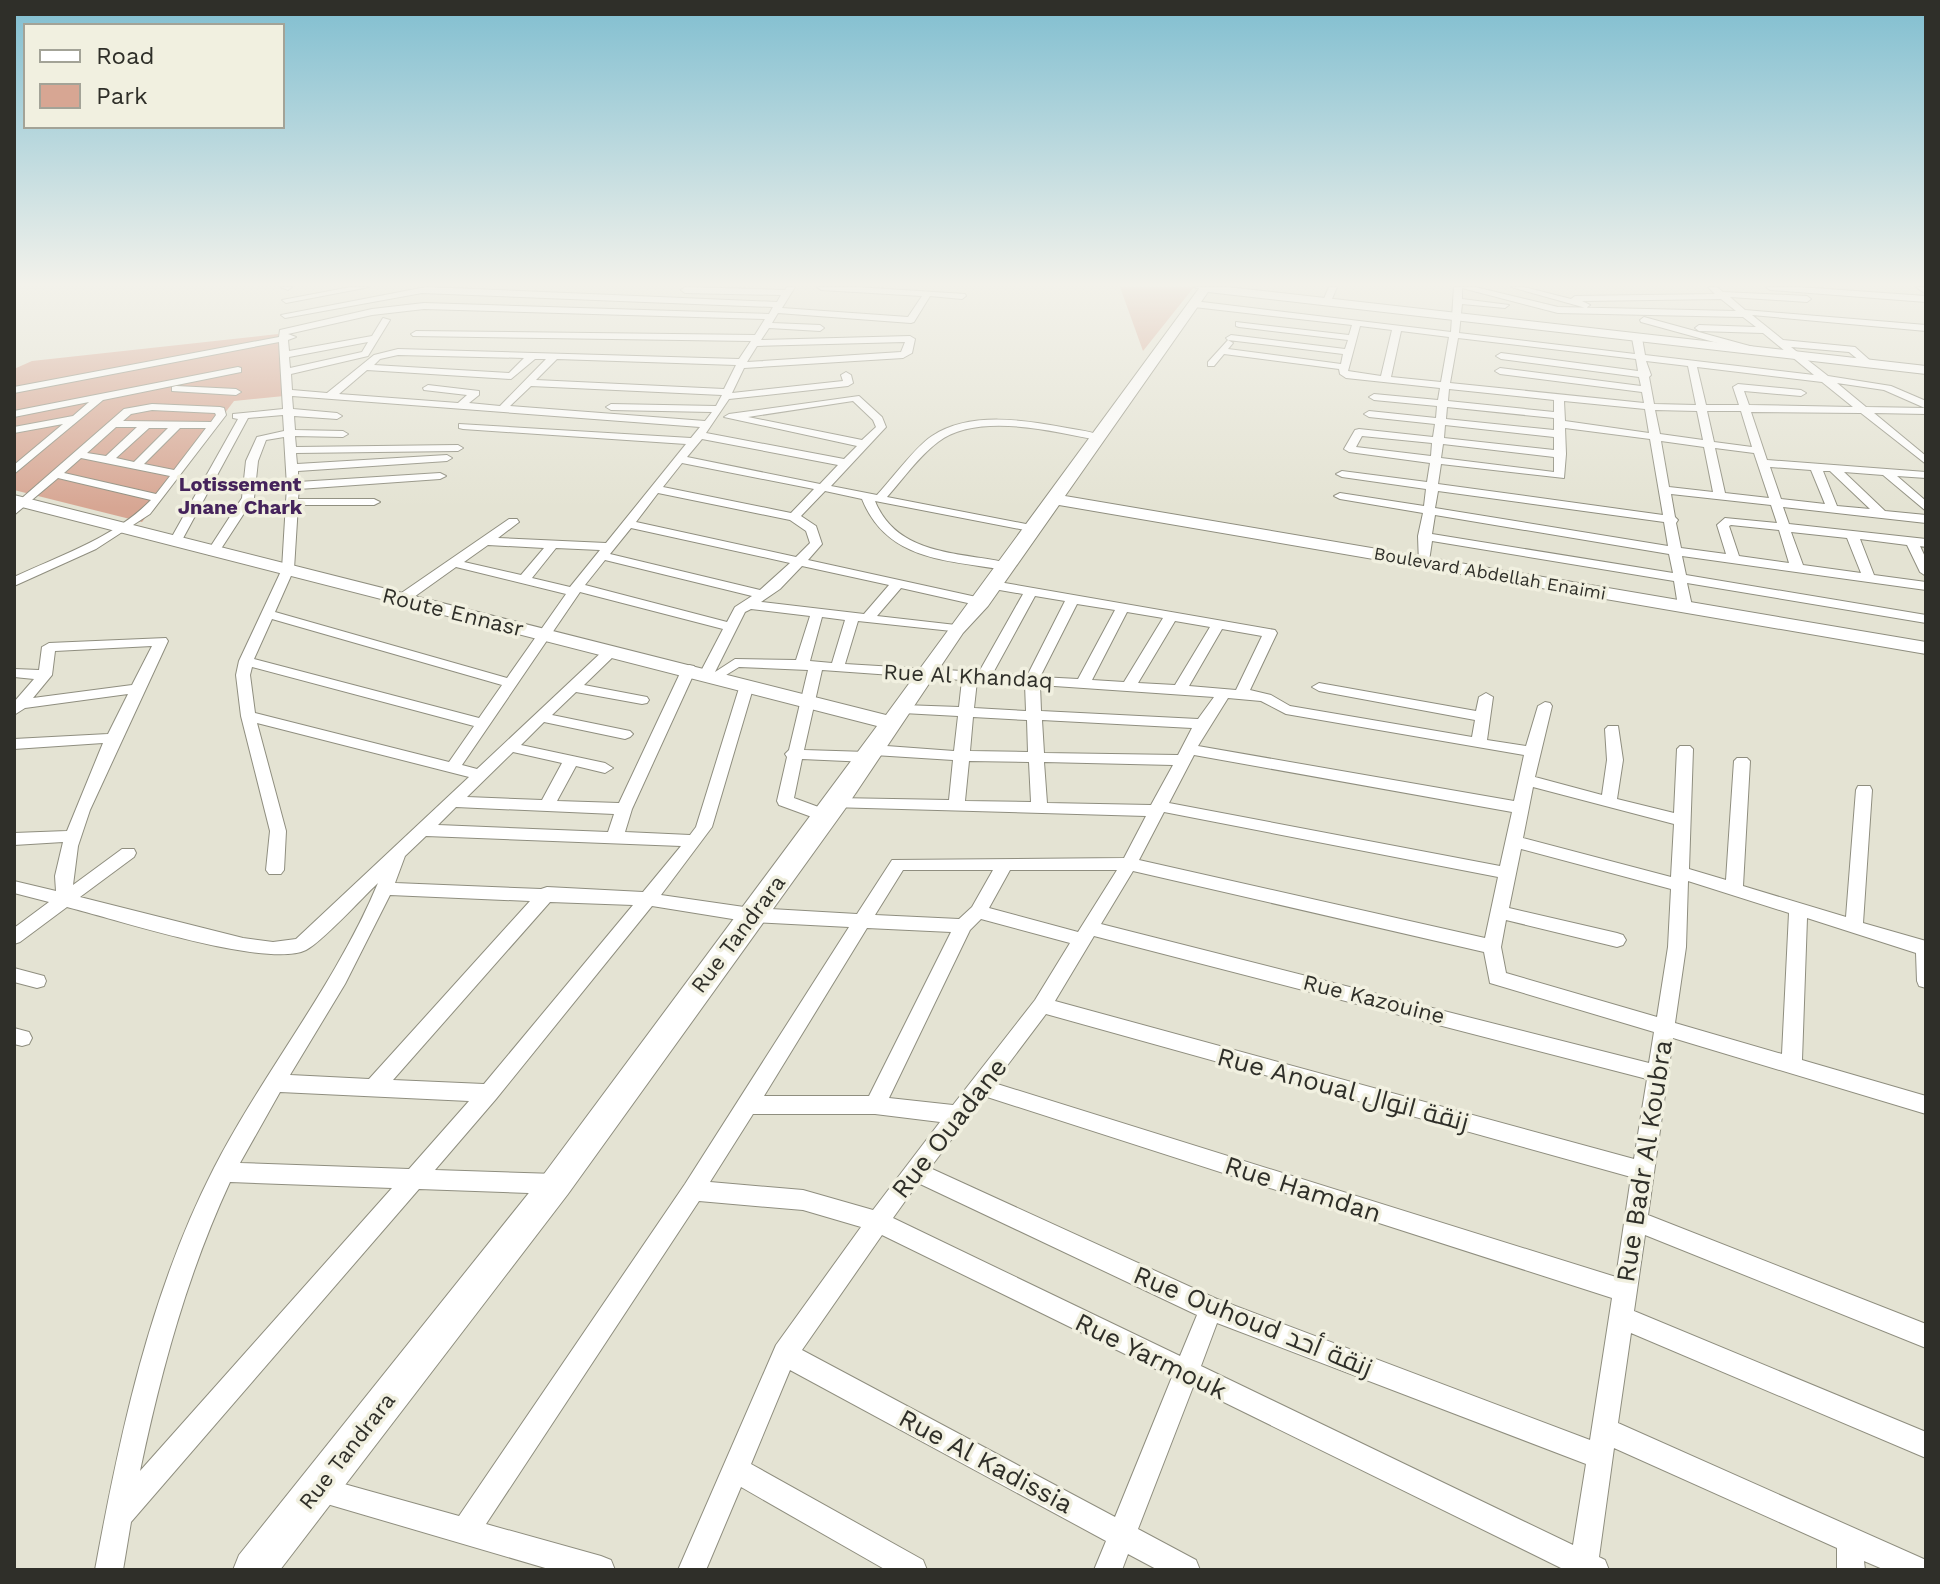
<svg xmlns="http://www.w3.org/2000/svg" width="1940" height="1584" viewBox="0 0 1940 1584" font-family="'Work Sans',Cairo,sans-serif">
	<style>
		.green { fill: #d7a693 }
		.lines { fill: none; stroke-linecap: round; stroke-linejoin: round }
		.street-casing { stroke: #8f8e7f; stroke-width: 2 }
		.secondary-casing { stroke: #8f8e7f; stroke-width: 2 }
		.primary-casing { stroke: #8f8e7f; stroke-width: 2 }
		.street { fill: #fff; fill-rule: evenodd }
		.secondary { fill: #fff; fill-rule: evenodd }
		.primary { fill: #fff; fill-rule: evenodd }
		.labels { text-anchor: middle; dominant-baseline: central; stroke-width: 7; stroke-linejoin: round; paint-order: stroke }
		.far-street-label { font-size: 18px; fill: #2f2f29; stroke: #f1f0e0 }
		.far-neighbourhood-label { font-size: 20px; font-weight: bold; fill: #45235b; stroke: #f1f0e0 }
		.street-label { font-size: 22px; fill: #2f2f29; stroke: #f1f0e0 }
		.near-street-label { font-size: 26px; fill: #2f2f29; stroke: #f1f0e0 }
	</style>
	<rect width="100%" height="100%" fill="#e4e3d3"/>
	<path class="green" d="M1120 287H1194L1143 351Z
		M278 334 284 396 234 401 142 522 14 490V369L32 361Z"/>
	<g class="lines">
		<defs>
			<path id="street" d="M281 287H292L288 290Z
				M351 287H369L286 303 282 300Z
				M426 287 777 302 781 295 685 293 681 290 685 287 785 290 787 287H795L782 308 908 317 922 296 821 290 817 287H856L965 294 966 296 962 299 930 296 914 322 911 323 778 313 772 323 820 325 824 328 820 331 769 328 761 340 910 336 915 339 912 353 903 358 744 368 732 393 843 381 841 375 846 372 851 375 853 383 848 386 729 399 706 433 844 459 857 446 724 417 729 414 859 396 882 417 886 427 831 486 877 495C892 479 915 447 932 436 970 411 1025 420 1067 428 1078 430 1093 431 1102 437L1097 440C1053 431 977 412 938 442 919 456 903 479 887 497L1031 525 1035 526V532L875 501C897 556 960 552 1009 563V569L1005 570C947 560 887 561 862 499L825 491 801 516 816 526 822 544 808 560 981 598 988 602 981 606 901 588 877 616 956 625 961 626V632L858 621 845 664 979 672 1023 594 988 588 987 585 993 581 1275 630 1277 633 1250 690 1271 695 1290 706 1472 737 1475 720 1319 691 1312 687 1319 683 1476 711 1479 697 1486 693 1493 697 1487 740 1526 746 1538 706 1545 702 1550 703 1552 706 1535 777 1602 795 1607 760 1605 729 1608 726H1618L1623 760 1617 799 1674 813 1677 749 1680 746H1690L1693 749 1689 869 1726 880 1734 761 1737 758H1747L1750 761 1743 886 1846 917 1856 790 1858 786H1870L1872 790 1863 923 1926 941V988L1919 986 1917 981 1916 953 1807 918 1802 1060 1926 1096V1114L1673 1038 1648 1215 1926 1324V1348L1645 1235 1634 1311 1926 1432V1458L1631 1333 1618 1423 1926 1560V1570H1885L1864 1561 1865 1570H1837V1548L1614 1448 1599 1557 1605 1560 1609 1570H1565L1193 1387 1138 1529 1196 1560 1200 1570H1158L1128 1554 1122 1570H1094L1106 1541 790 1370 751 1464 923 1560 927 1570H886L741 1487 706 1570H678L776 1345 861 1227 803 1210 699 1201 486 1524 601 1556 611 1560 615 1570H552L310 1499 306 1490 310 1481 319 1477 459 1516 685 1184 849 927 751 922 652 906 496 1099 435 1170 556 1174 564 1177 567 1184 564 1191 556 1194 419 1189 131 1522 123 1570H95C120 1433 150 1293 214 1168 264 1071 336 984 378 883 362 898 322 942 306 950 267 969 115 919 67 907L20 942 14 944V928L49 902 14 893V881L56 891 55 876 63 842 14 845V833L67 831 103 743 14 749V739L108 734 128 694 25 708 14 715V702L34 679 14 677V669L39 670 42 647 49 643 166 638 168 641 90 810 78 846 73 885 122 849H134L136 853 134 857 80 897 243 938 273 942 296 939 469 777 257 723 286 831 284 870 281 874H269L266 870 270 831 241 716 236 675 239 661 282 569 287 486 284 437 266 440 258 461 254 498 217 555H209L207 552 242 498 246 461 257 437 284 431 283 415 248 418 181 542 175 546 169 542 238 419 233 418V414L283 409 279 342 14 393V387L279 337 280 330 372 309 424 303 769 314 773 307 422 293 285 318 281 315ZM424 309 765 319 755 335 416 331 411 334 413 336 751 341 739 359 398 349 374 355 327 393 292 390 291 374 368 356 390 320 383 318 372 336 289 351 288 340 296 337 288 334 372 315ZM368 342 362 352 290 368 289 357ZM905 342 901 352 747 362 757 346ZM398 355 524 358 509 373 374 365 380 359ZM535 359H546L500 406 469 403 479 395V391L428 385 423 388 424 390 467 395 458 403 339 394 367 370 511 379ZM557 359 736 365 724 389 536 380ZM531 386 722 395 716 406 611 404 606 407 611 410 712 412 705 421 510 406ZM292 396 700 427 691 438 459 424V428L463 429 686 444 606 543 498 538 519 522 517 519H509L397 596V602H407L456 567 566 594 507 678 275 612 294 569 298 505H374L380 502 374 499H298L299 489 440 479 446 476 440 473 298 482V471L447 461 452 458 447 455 297 464 296 453 458 451 463 448 458 445 296 447 295 436 343 437 348 434 343 431 295 430 294 416 337 419 342 416 337 413 293 409ZM853 401 873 420 876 427 862 440 748 417ZM702 439 838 465 820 484 687 457ZM682 463 814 489 791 513 663 487ZM658 493 790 520 806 531 810 543 796 557 636 522ZM631 528 790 563 760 590 610 554ZM488 545 544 548 521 575 464 562ZM556 548 600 550 570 587 532 578ZM605 560 752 596 735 607 727 622 585 585ZM802 566 889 585 864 614 761 602 780 589ZM580 592 723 629 700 673 702 676H711L718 680 739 667 808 670 789 750 785 754 787 757 777 801 779 805 820 820H832L834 816 832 812 794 798 802 759 868 762 873 760 874 755 953 760 949 800 836 798 830 799 828 803 830 807 1146 816 1124 858 892 860 857 914 751 908 661 895 712 827 754 685 752 682 747 681 740 685 696 827 690 835 625 832 632 809 696 669 694 666 689 665 682 669 619 803 557 801 576 766 605 773 613 768 605 763 521 745 544 722 625 739 630 737 633 734 630 731 552 715 576 692 642 704 647 703 649 700 647 697 584 685 616 654 618 651 611 647 606 648 477 769 462 765ZM1035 596 1065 601 1027 676 993 673ZM1077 604 1115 610 1078 679 1040 677ZM751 609 810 616 796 660 735 659 715 672 745 612ZM1127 612 1163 618 1124 682 1092 680ZM822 617 845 620 832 663 810 661ZM272 619 502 685 479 718 254 659ZM1175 621 1210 627 1175 685 1138 683ZM1222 629 1262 636 1236 690 1189 686ZM152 646 132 685 33 698 52 675 55 651ZM252 667 474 726 449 762 255 713 250 675ZM822 670 962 680 959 707 903 705 896 709 903 713 958 716 954 751 873 745 868 747 867 752 804 750ZM977 681 1025 684 1026 711 974 708ZM1040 685 1214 697 1198 719 1041 711ZM1228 698 1261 701 1286 714 1524 755 1514 801 1198 746ZM973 717 1027 720 1028 752 970 751ZM1042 720 1192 728 1178 755 1044 753ZM513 752 562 763 542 800 467 797ZM1194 755 1512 812 1500 866 1169 803ZM969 761 1029 762 1031 802 965 801ZM1044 762 1173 765 1151 805 1047 803ZM1533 787 1674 824 1671 877 1523 838ZM456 807 614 814 608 832 438 825ZM1164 812 1498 877 1485 938 1139 860ZM426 836 681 846 643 892 547 887 541 889 395 883 405 856ZM1521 849 1671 889 1668 947 1657 1017 1506 973 1501 947 1506 920 1617 947 1623 945 1626 940 1623 935 1617 933 1509 908ZM903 870H993L972 907 959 919 875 915ZM1010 870H1117L1078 932 989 908ZM1133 871 1484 952 1490 983 1654 1032 1649 1063 1101 924ZM1688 881 1789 913 1782 1054 1675 1023 1686 947ZM390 895 530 901 369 1079 290 1075 345 984ZM550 902 633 905 484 1084 393 1080ZM981 919 1070 943 1035 1000 953 1105 889 1098 970 930ZM867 928 951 932 869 1096H764ZM1094 936 1647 1079 1634 1159 1055 1001ZM1046 1014 1631 1177 1616 1277 994 1083ZM280 1092 469 1101 409 1169 240 1163ZM984 1096 1612 1298 1590 1440 1217 1299 930 1168ZM753 1114H875L940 1122 873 1210 803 1190 710 1182ZM230 1182 392 1188 140 1471C161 1371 187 1275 230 1182ZM918 1183 1197 1315 1180 1356 893 1218ZM882 1235 1172 1377 1115 1517 802 1350ZM1217 1323 1586 1464 1573 1545 1201 1366Z
				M1194 287H1210L1206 290Z
				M1329 287H1337L1331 301 1327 304 1323 301Z
				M1454 287H1475L1558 307 1736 311 1721 299 1582 301 1590 305 1586 308 1511 287H1524L1571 299 1575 296 1715 294 1708 287H1717L1723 292 1807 296 1811 299 1807 302 1730 297 1745 310 1926 325V331L1752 315 1783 340 1855 347 1874 364 1866 366 1849 352 1791 347 1828 376 1891 386 1926 401V414L1874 413 1926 456V464L1861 413 1751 412 1767 460 1926 472V478L1897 476 1926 501V511L1883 475 1844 472 1885 511 1926 515V523L1783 507 1789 524 1926 539V547L1920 546 1926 559V576L1920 572 1907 545 1860 539 1874 575 1926 582V590L1682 556 1686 575 1926 615V623L1687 583 1692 606 1685 610 1678 606 1674 581 1432 541 1429 561 1427 564H1419L1418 536 1423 513 1340 499 1334 496 1340 493 1424 506 1426 489 1342 477 1336 474 1342 471 1427 482 1430 463 1349 452 1344 449 1355 430 1359 429 1433 437 1435 424 1369 417 1364 414 1369 411 1436 418 1437 406 1374 400 1369 397 1374 394 1438 400 1440 388 1346 378 1340 374 1339 369 1224 354 1214 366H1208V362L1228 340 1233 343 1228 349 1341 364 1343 354 1228 340 1226 338 1231 335 1345 349 1348 340 1239 327 1236 326V322L1349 335 1352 325 1194 307 1190 304 1194 301 1451 332ZM1462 288 1558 313 1743 317 1756 327 1699 325 1695 328 1699 331 1763 333 1814 375 1645 355 1642 338 1637 335 1632 338 1635 354 1459 333 1462 304 1505 308 1509 305 1462 299ZM1360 326 1392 330 1381 376 1348 371ZM1401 331 1449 337 1441 382 1391 377ZM1458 338 1636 359 1638 371 1501 353 1496 356 1501 359 1639 377 1641 386 1500 368 1495 371 1500 374 1642 392 1644 403 1450 383ZM1646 361 1688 366 1696 405 1654 404 1649 377 1651 375ZM1697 367 1822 382 1853 407 1749 405 1744 391 1801 396 1806 393 1801 390 1738 384 1733 387 1739 405H1706ZM1837 383 1884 390 1925 408 1866 407ZM1449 389 1554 400V412L1448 401ZM1564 401 1645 409 1649 433 1565 421ZM1447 407 1554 418V430L1446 419ZM1655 410 1697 411 1703 440 1660 434ZM1707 411H1741L1752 447 1714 442ZM1445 425 1554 437V450L1444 438ZM1565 428 1650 439 1663 515 1438 484 1441 464 1564 478 1566 454ZM1362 436 1432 443 1431 456 1356 447ZM1661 441 1704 447 1713 492 1669 487ZM1443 444 1554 457V472L1441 458ZM1715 448 1754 453 1769 498 1725 493ZM1770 467 1811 470 1825 504 1781 499ZM1823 471H1830L1870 509 1837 506ZM1438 491 1664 522 1668 546 1435 508ZM1671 494 1771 505 1777 523 1725 518 1717 525 1726 554 1681 548 1676 523 1678 520 1675 517ZM1435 515 1669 554 1673 573 1432 534ZM1731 525 1779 530 1789 563 1739 556 1729 526ZM1791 532 1847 538 1861 573 1803 565Z
				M1766 287H1799L1926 296V302L1770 290Z
				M1644 317 1757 348 1759 350 1754 353 1641 322 1640 320Z
				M238 367 241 368V372L103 400 14 474V465L63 424 14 433V427L73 416 89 402 14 417V411Z
				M176 386 236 389 241 392 236 395 172 391V387Z
				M152 404 220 407 224 408 226 415 150 514 96 549 14 586V577C61 555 114 538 151 500L58 478 14 515V505L124 409ZM152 410 215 413 216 415 211 422 123 421 131 414ZM116 427H137L106 456 87 453ZM149 428H168L134 462 116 458ZM180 428H206L174 470 144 464ZM81 458 170 476 156 494 64 473Z
				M14 968 44 976 46 981 44 986 37 988 14 982Z
				M14 1028 29 1032 32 1038 29 1044 22 1046 14 1044Z"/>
			<path id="secondary" d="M1200 287H1227L1926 366V374L1208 292 1065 496 1926 642V654L1059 505 988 606 963 633 845 809 568 1194 280 1570H233L239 1555 544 1174 877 726 14 505V495L886 715Z"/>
			<path id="primary" d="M1916 287H1926V294Z"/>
		</defs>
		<use href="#street" class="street-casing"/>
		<use href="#secondary" class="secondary-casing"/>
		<use href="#primary" class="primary-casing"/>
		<use href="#street" class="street"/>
		<use href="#secondary" class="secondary"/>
		<use href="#primary" class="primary"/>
	</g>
	<linearGradient id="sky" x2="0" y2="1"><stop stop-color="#80bed0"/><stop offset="0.56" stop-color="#f3f2eb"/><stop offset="1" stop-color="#f3f2eb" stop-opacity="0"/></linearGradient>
	<rect width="1940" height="508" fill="url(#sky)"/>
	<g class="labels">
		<g class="far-street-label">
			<text transform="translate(1490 573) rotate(10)">Boulevard Abdellah Enaimi</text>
		</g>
		<g class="far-neighbourhood-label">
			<text x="240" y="484">Lotissement<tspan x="240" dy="23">Jnane Chark</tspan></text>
		</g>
		<g class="street-label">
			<text transform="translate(453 612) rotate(14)">Route Ennasr</text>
			<text transform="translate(968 676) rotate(3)">Rue Al Khandaq</text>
			<text transform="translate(738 934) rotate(-53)">Rue Tandrara</text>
			<text transform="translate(1374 999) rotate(14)">Rue Kazouine</text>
			<text transform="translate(347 1451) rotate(-52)">Rue Tandrara</text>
		</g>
		<g class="near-street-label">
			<text transform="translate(1343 1089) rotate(15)">Rue Anoual زنقة انوال</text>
			<text transform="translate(949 1128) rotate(-52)">Rue Ouadane</text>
			<text transform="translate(1644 1161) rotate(-81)">Rue Badr Al Koubra</text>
			<text transform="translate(1303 1189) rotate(18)">Rue Hamdan</text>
			<text transform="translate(1253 1321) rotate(22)">Rue Ouhoud زنقة أحد</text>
			<text transform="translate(1151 1356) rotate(26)">Rue Yarmouk</text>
			<text transform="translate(986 1461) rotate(28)">Rue Al Kadissia</text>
		</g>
	</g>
	<rect width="1940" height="1584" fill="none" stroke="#2f2f29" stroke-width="32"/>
	<rect x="24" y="24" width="260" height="104" fill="#f1f0e0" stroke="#a3a397" stroke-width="2"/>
	<rect x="40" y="50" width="40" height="12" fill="#ffffff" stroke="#a3a397" stroke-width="2"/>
	<text x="96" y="64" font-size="24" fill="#2f2f29">Road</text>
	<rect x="40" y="84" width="40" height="24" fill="#d7a693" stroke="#a3a397" stroke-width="2"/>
	<text x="96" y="104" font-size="24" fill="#2f2f29">Park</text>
</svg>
